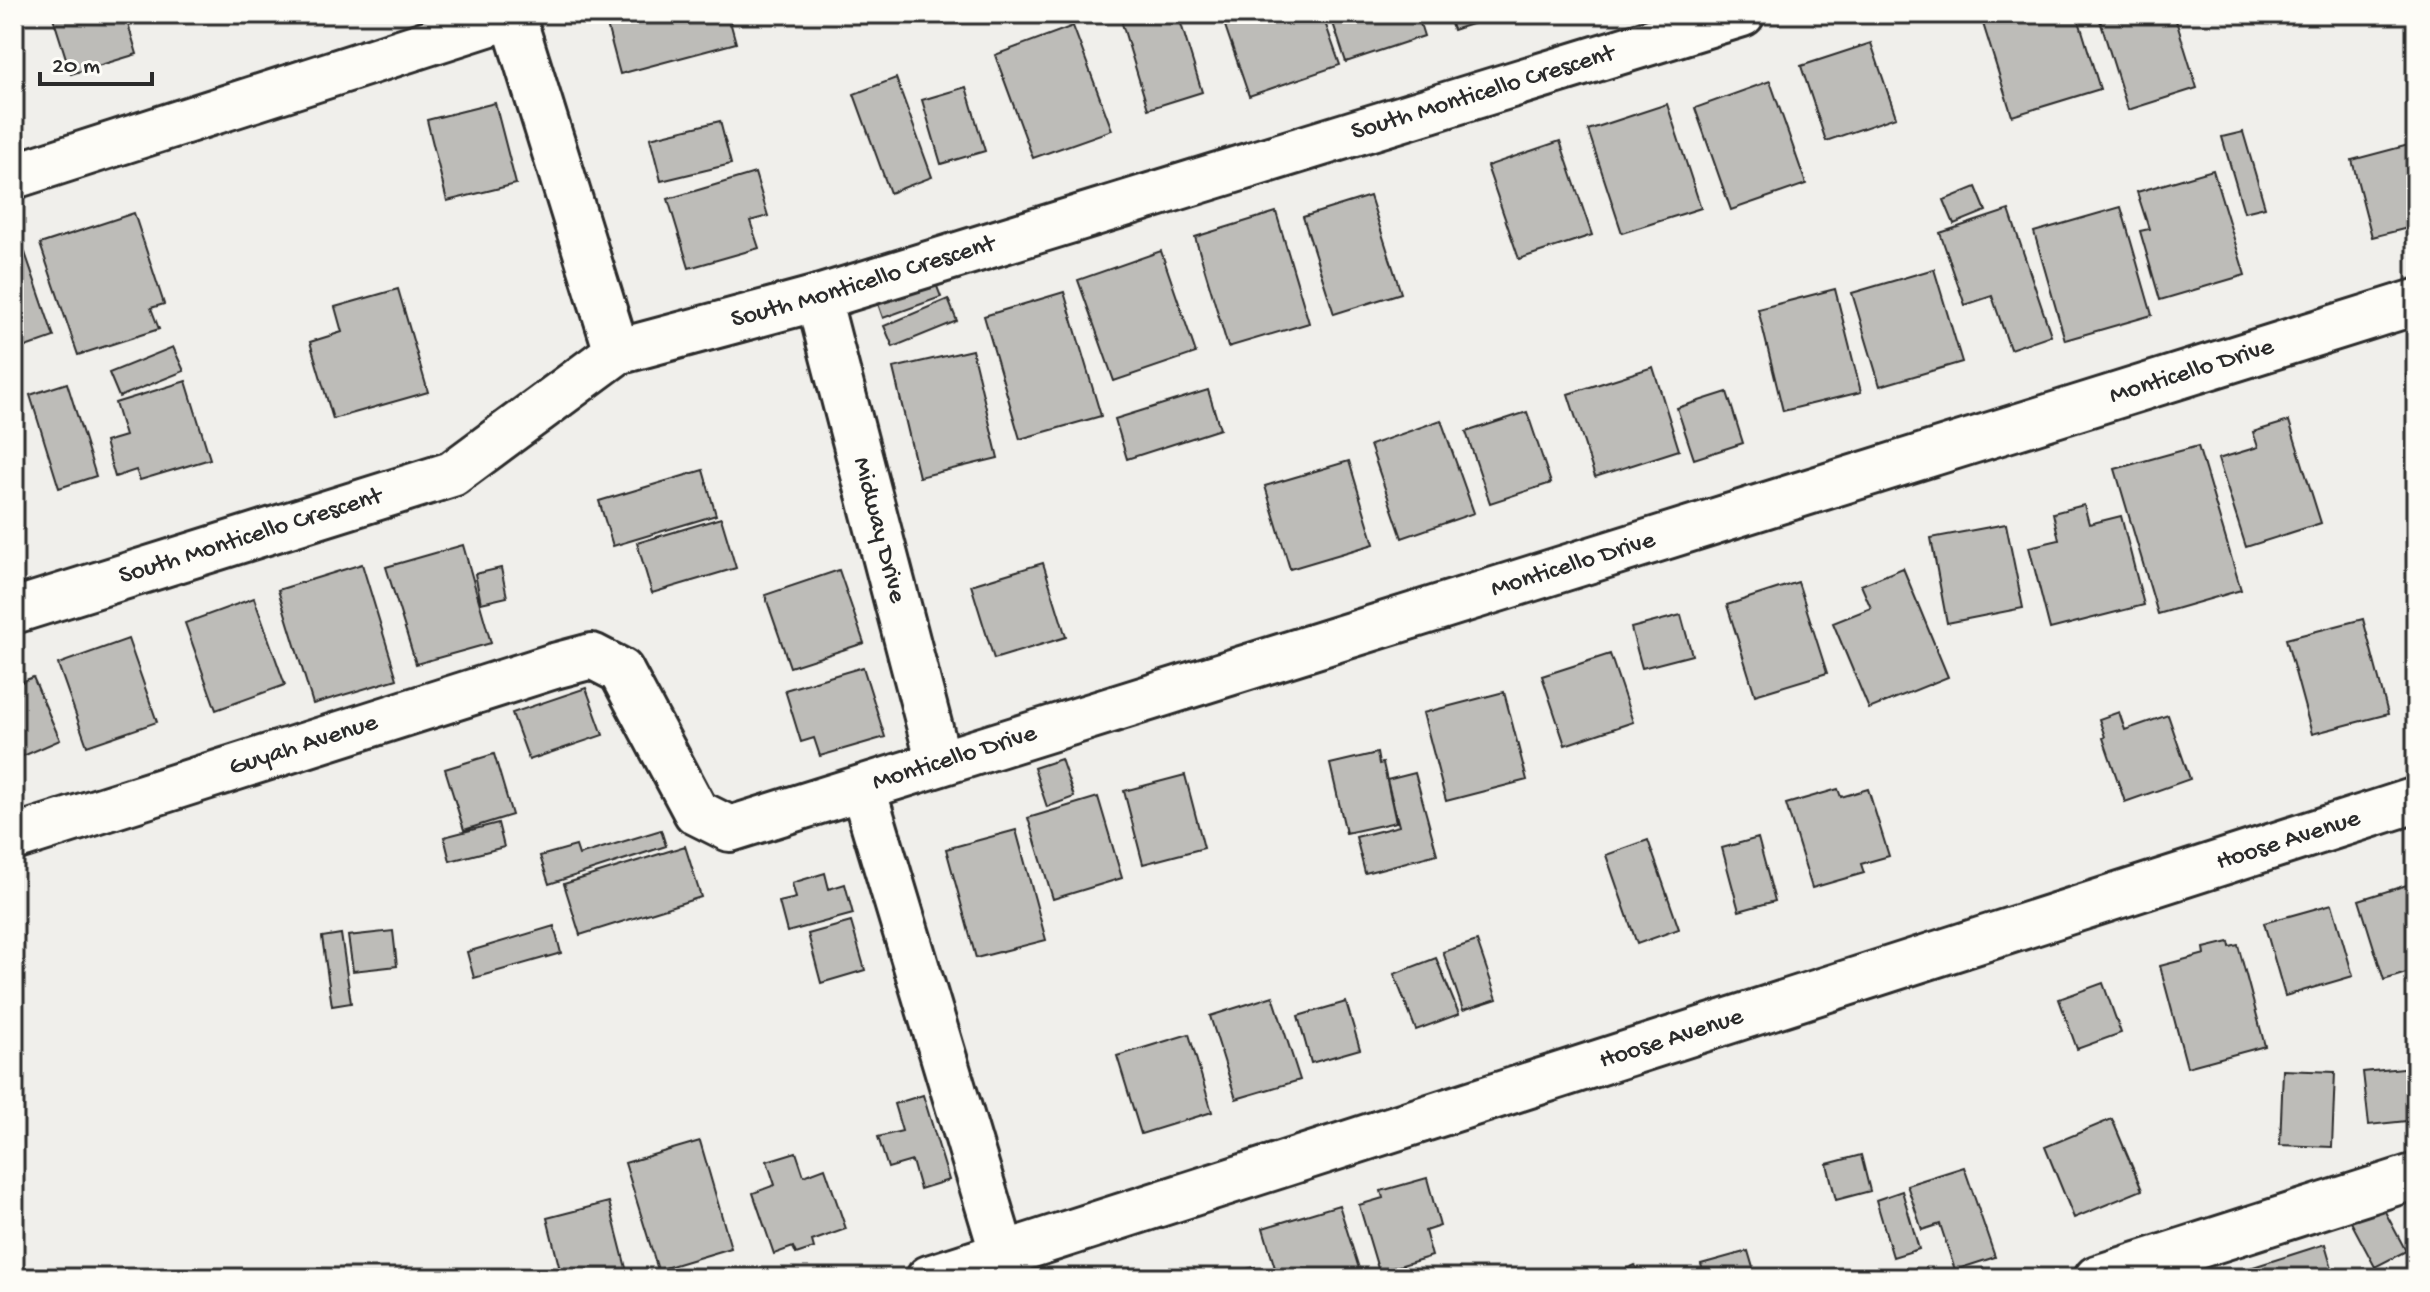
<svg xmlns="http://www.w3.org/2000/svg" width="2430" height="1292" viewBox="0 0 2430 1292" font-family="'Gochi Hand',sans-serif">
	<style>
		.building { fill: #bdbcb8; stroke: #2b2b2b; stroke-width: 2 }
		.lines { fill: none; stroke-linecap: round; stroke-linejoin: round }
		.minor-casing { stroke: #2b2b2b; stroke-width: 50 }
		.minor { stroke: #fdfcf7; stroke-width: 44 }
		.labels { text-anchor: middle; dominant-baseline: central; stroke-width: 6; stroke-linejoin: round; paint-order: stroke }
		.street-label { font-size: 26px; fill: #2b2b2b; stroke: #fdfcf7 }
	</style>
	<rect width="100%" height="100%" fill="#f0efeb"/>
	<filter id="ink" filterUnits="userSpaceOnUse"><feTurbulence type="fractalNoise" baseFrequency=".0125" numOctaves="2"/><feDisplacementMap in="SourceGraphic" scale="16" xChannelSelector="R" yChannelSelector="G"/><feConvolveMatrix kernelMatrix="1 2 1 2 8 2 1 2 1" color-interpolation-filters="sRGB"/></filter>
	<g filter="url(#ink)">
		<path class="building" d="M52 14H125L137 54 71 74Z
			M604 14H728L736 43 620 74Z
			M1130 14H1178L1202 92 1148 109 1120 17Z
			M1221 14H1322L1340 65 1249 96Z
			M1330 14H1417L1424 36 1346 62Z
			M1448 14H1503L1453 30Z
			M1980 14H2077L2100 89 2012 116Z
			M2098 14H2174L2197 88 2128 110Z
			M1073 26 1112 130 1033 158 995 55Z
			M1871 43 1896 117 1826 141 1801 66Z
			M896 78 932 177 890 193 854 94Z
			M1770 81 1806 184 1731 210 1695 108Z
			M966 87 985 151 941 164 922 100Z
			M495 103 516 184 447 201 427 120Z
			M1667 104 1701 208 1622 233 1588 130Z
			M720 121 731 164 661 181 650 138Z
			M2243 132 2265 207 2244 212 2222 137Z
			M1560 141 1592 235 1519 259 1487 166Z
			M2416 143V226L2372 237 2352 160Z
			M2213 170 2245 275 2160 300 2140 231 2149 229 2137 192Z
			M755 173 768 216 750 221 759 248 689 268 668 199Z
			M1976 187 1986 211 1954 224 1944 200Z
			M1370 196 1401 293 1334 314 1303 217Z
			M2121 207 2152 315 2065 340 2034 232Z
			M2009 210 2051 335 2010 349 1992 296 1965 305 1940 233Z
			M1276 212 1309 323 1228 347 1195 237Z
			M134 213 164 304 151 308 159 329 78 355 40 244Z
			M21 241 54 337 14 351V243Z
			M1161 251 1196 353 1114 381 1078 280Z
			M1934 269 1962 362 1880 386 1852 293Z
			M933 276 941 297 883 318 876 298Z
			M398 289 428 392 333 419 310 342 342 332 335 307Z
			M1835 289 1861 392 1783 411 1758 309Z
			M1064 292 1101 416 1020 439 984 316Z
			M948 299 957 321 893 347 884 326Z
			M173 347 184 371 119 397 109 373Z
			M972 350 998 458 919 477 893 368Z
			M1653 367 1679 450 1595 477 1568 394Z
			M2416 371V404L2406 375Z
			M186 381 210 459 140 480 136 470 115 477 105 442 125 436 115 403Z
			M67 383 96 476 59 488 30 395Z
			M1208 390 1220 429 1127 459 1115 419Z
			M1727 392 1743 443 1694 459 1677 408Z
			M1527 412 1551 483 1490 503 1466 432Z
			M1441 420 1474 513 1402 538 1370 445Z
			M2289 421 2321 523 2246 547 2218 459 2258 447 2253 432Z
			M2198 446 2241 590 2158 614 2115 469Z
			M1349 461 1374 544 1290 569 1265 486Z
			M703 470 716 515 613 546 599 501Z
			M2084 505 2089 524 2121 516 2144 605 2050 629 2029 547 2059 540 2053 513Z
			M721 518 736 568 652 593 637 543Z
			M2006 524 2023 608 1947 623 1931 538Z
			M463 545 491 643 416 664 386 567Z
			M1043 563 1066 637 994 659 971 585Z
			M362 564 397 679 313 704 278 590Z
			M501 568 507 597 481 603 475 574Z
			M1903 568 1948 677 1869 709 1833 623 1871 608 1861 585Z
			M839 570 864 643 790 667 765 595Z
			M1798 582 1827 673 1755 695 1727 605Z
			M254 598 285 685 216 710 185 623Z
			M1681 615 1692 655 1642 668 1631 628Z
			M2363 619 2388 714 2312 734 2286 639Z
			M128 639 157 722 87 746 58 664Z
			M1610 654 1633 722 1565 745 1542 676Z
			M863 667 885 737 820 756 814 738 801 742 785 690Z
			M33 677 60 740 14 760V685Z
			M586 688 603 735 529 760 512 713Z
			M1504 692 1527 780 1446 801 1423 713Z
			M2119 712 2125 730 2168 715 2190 779 2125 802 2103 738 2105 737 2099 719Z
			M1377 753 1379 764 1383 763 1396 822 1346 833 1330 764Z
			M494 754 512 815 464 830 445 769Z
			M1061 759 1074 797 1047 807 1034 768Z
			M1415 773 1437 854 1365 873 1356 837 1399 826 1387 780Z
			M1185 775 1204 848 1143 864 1124 791Z
			M1838 789 1841 797 1868 789 1889 856 1861 864 1864 873 1812 888 1786 804Z
			M1098 797 1122 878 1053 899 1028 818Z
			M498 823 504 847 450 861 444 837Z
			M661 830 666 846 549 884 540 856 576 846 579 855Z
			M1016 830 1046 940 976 958 946 849Z
			M1758 838 1775 901 1739 911 1722 848Z
			M1648 840 1679 929 1637 944 1606 855Z
			M685 846 701 897 580 935 564 884Z
			M825 873 829 889 845 884 853 914 787 932 779 902 796 898 792 883Z
			M2416 882V970L2384 980 2359 900Z
			M2332 904 2353 976 2285 996 2264 923Z
			M851 922 865 970 821 983 808 934Z
			M554 926 561 953 474 978 467 952Z
			M393 931 397 966 353 971 348 936Z
			M341 934 351 1003 332 1006 322 937Z
			M1477 941 1497 999 1463 1010 1443 952Z
			M2229 942 2230 947 2238 945 2265 1046 2187 1067 2160 966 2205 954 2204 948Z
			M1436 958 1459 1014 1416 1030 1394 974Z
			M2103 983 2121 1033 2077 1049 2059 999Z
			M1273 996 1300 1080 1236 1099 1210 1016Z
			M1346 1002 1360 1049 1311 1063 1298 1016Z
			M1189 1034 1212 1112 1141 1134 1117 1056Z
			M2413 1067 2416 1120 2369 1125 2363 1072Z
			M2283 1070 2335 1072 2332 1147 2280 1145Z
			M923 1095 949 1180 920 1189 912 1161 888 1168 878 1137 902 1131 894 1104Z
			M2112 1119 2142 1190 2074 1218 2045 1147Z
			M700 1141 731 1248 658 1270 625 1163Z
			M796 1152 804 1176 825 1168 846 1229 812 1241 814 1248 796 1254 793 1247 774 1254 753 1193 775 1185 767 1161Z
			M1861 1155 1870 1191 1836 1200 1827 1164Z
			M1964 1167 1995 1257 1955 1270 1940 1224 1922 1230 1907 1185Z
			M1427 1178 1440 1226 1425 1231 1432 1256 1379 1272 1359 1205 1383 1198 1381 1191Z
			M1902 1191 1919 1249 1893 1257 1876 1200Z
			M609 1202 627 1272 602 1278H562L547 1218Z
			M1339 1205 1362 1278H1278L1263 1228Z
			M2382 1206 2406 1251 2375 1267 2351 1222Z
			M2325 1244 2335 1278H2250L2247 1269Z
			M1748 1251 1756 1278H1705L1701 1264Z
			M1635 1265 1641 1278H1606Z
			M1255 1267 1257 1278H1228L1227 1274Z
			M402 1270 404 1278H379Z"/>
		<g class="lines">
			<defs>
				<g id="minor">
					<path d="M512 14 617 352"/>
					<path d="M14 176 512 16"/>
					<path id="s1" d="M818 298 939 763"/>
					<path id="s2" d="M14 611 452 474 617 352 818 298 1742 14"/>
					<path d="M863 789 1010 1278"/>
					<path id="s3" d="M14 838 554 666 592 656 621 671 696 812 730 829 2416 302"/>
					<path id="s4" d="M929 1278 2416 800"/>
					<path d="M2097 1278 2416 1176"/>
				</g>
			</defs>
			<use href="#minor" class="minor-casing"/>
			<use href="#minor" class="minor"/>
		</g>
	</g>
	<g class="labels">
		<g class="street-label">
			<text stroke="none"><textPath href="#s2" startOffset="1568">South Monticello Crescent</textPath></text>
			<text stroke="none"><textPath href="#s2" startOffset="920">South Monticello Crescent</textPath></text>
			<text stroke="none"><textPath href="#s3" startOffset="2368">Monticello Drive</textPath></text>
			<text stroke="none"><textPath href="#s1" startOffset="240">Midway Drive</textPath></text>
			<text stroke="none"><textPath href="#s2" startOffset="248">South Monticello Crescent</textPath></text>
			<text stroke="none"><textPath href="#s3" startOffset="1720">Monticello Drive</textPath></text>
			<text stroke="none"><textPath href="#s3" startOffset="304">Guyah Avenue</textPath></text>
			<text stroke="none"><textPath href="#s3" startOffset="1072">Monticello Drive</textPath></text>
			<text stroke="none"><textPath href="#s4" startOffset="1428">Hoose Avenue</textPath></text>
			<text stroke="none"><textPath href="#s4" startOffset="780">Hoose Avenue</textPath></text>
		</g>
	</g>
	<rect width="2430" height="1292" fill="none" stroke="#fdfcf7" stroke-width="48"/>
	<rect x="24" y="24" width="2382" height="1244" fill="none" stroke="#2b2b2b" stroke-width="3" filter="url(#ink)"/>
	<path d="M40 72v12h112v-12" fill="none" stroke="#2b2b2b" stroke-width="4"/>
	<text x="52" y="72" font-size="24" fill="#2b2b2b" stroke="#fdfcf7" stroke-width="6" paint-order="stroke">20 m</text>
</svg>
